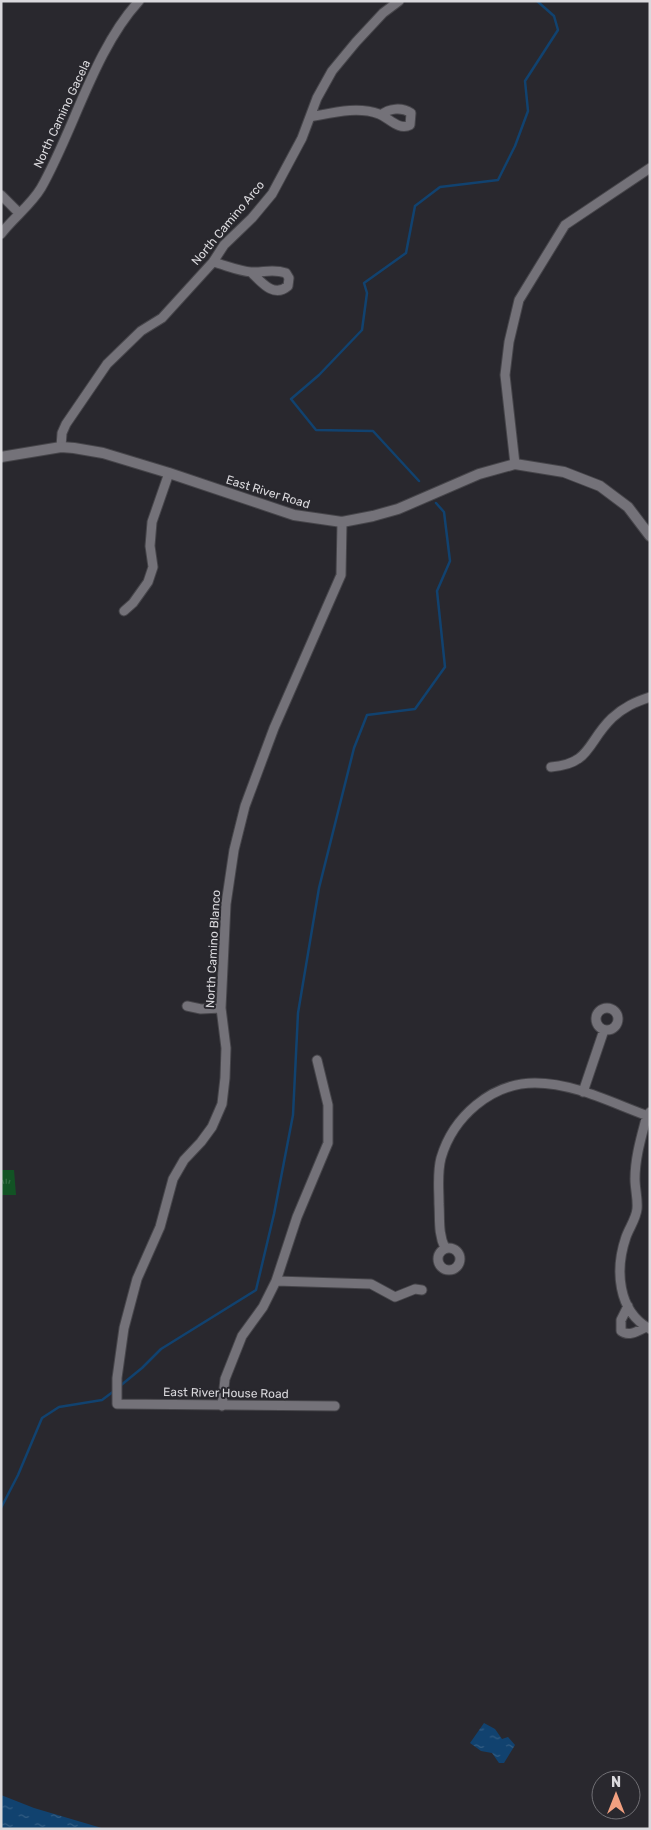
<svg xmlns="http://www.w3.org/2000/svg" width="651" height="1830" viewBox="0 0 651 1830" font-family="Rubik,sans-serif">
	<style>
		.park { fill: url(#park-tufts) }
		.water { fill: url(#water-ripples) }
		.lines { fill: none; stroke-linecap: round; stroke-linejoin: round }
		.stream { stroke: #11426f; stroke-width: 2.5 }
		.minor-casing { stroke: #46454a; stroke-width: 11 }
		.tertiary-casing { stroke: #46454a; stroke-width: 12 }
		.minor { stroke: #747279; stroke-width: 9 }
		.tertiary { stroke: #747279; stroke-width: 10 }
		.labels { text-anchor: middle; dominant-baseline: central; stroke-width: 4; stroke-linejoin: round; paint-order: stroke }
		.street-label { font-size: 12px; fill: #dad9dd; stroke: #29282e }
	</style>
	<defs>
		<pattern id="park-tufts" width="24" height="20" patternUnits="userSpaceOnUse" patternTransform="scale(1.25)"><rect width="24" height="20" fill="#125324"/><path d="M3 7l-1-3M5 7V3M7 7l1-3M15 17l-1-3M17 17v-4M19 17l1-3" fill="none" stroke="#346b43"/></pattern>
		<pattern id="water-ripples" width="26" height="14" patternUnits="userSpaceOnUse" patternTransform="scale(1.25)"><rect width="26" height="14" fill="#11426f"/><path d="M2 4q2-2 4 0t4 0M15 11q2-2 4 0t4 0" fill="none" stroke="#335d83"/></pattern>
	</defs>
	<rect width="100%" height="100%" fill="#29282e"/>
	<path class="park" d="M1 1170H14L16 1195H1Z"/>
	<path class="water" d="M484 1723 495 1729 502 1739 508 1737 515 1745 504 1763H499L492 1753 481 1751 470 1743Z
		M1 1795 34 1808 105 1829H1Z"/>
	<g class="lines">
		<path class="stream" d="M419 481 373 431 316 430 291 399 319 375 362 330 367 293 364 283 406 253 415 206 440 187 498 180 515 146 528 111 525 81 558 30 554 16 537 1
			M120 1386 142 1368 161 1349 256 1290 274 1214 293 1115 298 1013 319 888 354 748 367 715 415 709 445 667 437 591 450 561 444 512 436 503
			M1 1508 18 1475 42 1418 59 1407 102 1400 114 1391"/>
		<defs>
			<path id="minor" d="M310 117C332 113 357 106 379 114 389 118 399 131 410 125L411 113C402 107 389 108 381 115
				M1 195 19 213
				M1 234C13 218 31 205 41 188 74 130 94 50 139 1
				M213 262C225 265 239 271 251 272 263 273 272 268 286 273L289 278 288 286C274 298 262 283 252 273
				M61 447 62 433 66 424 107 364 141 331 162 318 213 262 224 245 252 218 272 194 302 138 317 98 332 71 356 42 383 13 399 1
				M515 464 505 375 509 342 519 300 565 225 650 168
				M124 611 133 603 148 582 153 567 150 546 152 522 169 473
				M551 767C591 764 587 742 612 718 624 707 635 702 650 697
				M187 1006 201 1009 221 1008
				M596 1019a11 11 0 1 1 22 0a11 11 0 1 1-22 0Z
				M583 1092 604 1030
				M650 1112 646 1119C641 1138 635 1158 635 1179 635 1189 638 1199 637 1209 636 1219 629 1228 626 1237 615 1269 617 1311 650 1329
				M438 1259a11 11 0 1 1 22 0a11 11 0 1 1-22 0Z
				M445 1248C438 1234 440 1219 439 1204 439 1188 437 1173 441 1158 453 1117 491 1083 535 1083 574 1083 612 1103 648 1116
				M276 1281 371 1284 395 1297 415 1289 422 1290
				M628 1306 621 1320V1331C629 1337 638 1331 646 1327
				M222 1406 225 1379 242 1336 263 1307 276 1281 297 1217 328 1143V1105L317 1060
				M335 1406 117 1404V1378L124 1328 137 1279 160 1227 173 1179 184 1160 201 1142 212 1127 222 1104 225 1078 226 1048 221 1008 226 904 234 850 245 806 274 728 341 575 342 522"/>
			<path id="tertiary" d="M1 457 61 447 74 448 103 453 169 473 294 515 342 522 373 516 398 509 479 474 515 464 564 472 600 486 628 507 650 536"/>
		</defs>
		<use href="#minor" class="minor-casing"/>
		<use href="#tertiary" class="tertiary-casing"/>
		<use href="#minor" class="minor"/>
		<use href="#tertiary" class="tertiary"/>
	</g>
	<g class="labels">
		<g class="street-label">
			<text transform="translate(62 114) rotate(-65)">North Camino Gacela</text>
			<text transform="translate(228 223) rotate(-50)">North Camino Arco</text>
			<text transform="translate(268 492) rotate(17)">East River Road</text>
			<text transform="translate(213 949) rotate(-87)">North Camino Blanco</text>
			<text transform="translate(226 1393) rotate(1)">East River House Road</text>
		</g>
	</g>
	<rect width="651" height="1830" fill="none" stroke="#dad9dd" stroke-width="5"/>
	<g transform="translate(616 1795)"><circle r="24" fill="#29282e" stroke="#706f74"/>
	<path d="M0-4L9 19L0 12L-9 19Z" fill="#f2a080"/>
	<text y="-8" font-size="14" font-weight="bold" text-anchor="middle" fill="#dad9dd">N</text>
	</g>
</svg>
